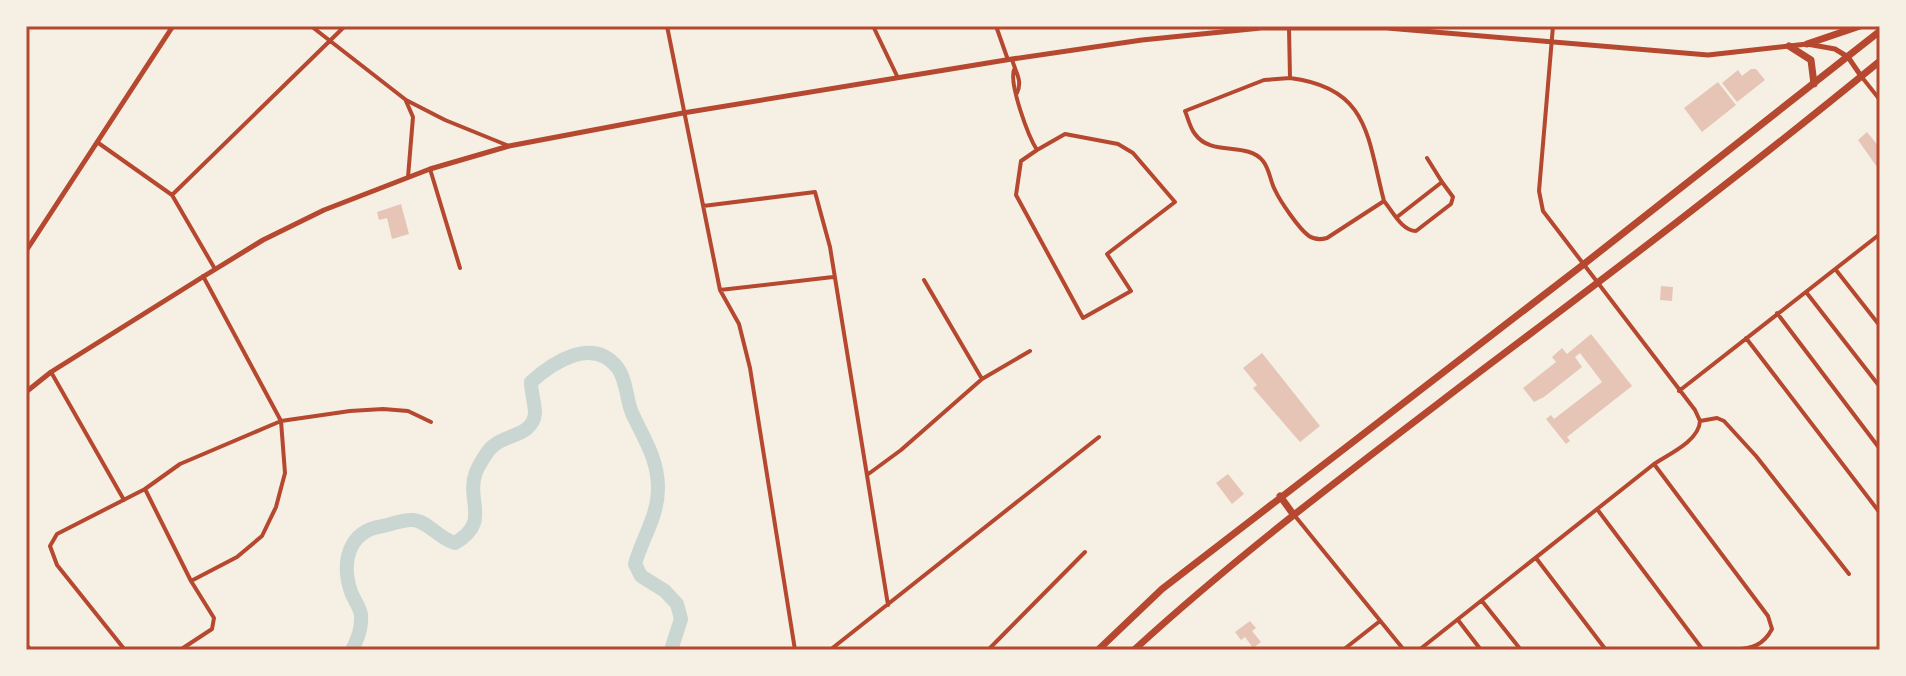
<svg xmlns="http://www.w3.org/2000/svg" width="1906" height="676" viewBox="0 0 1906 676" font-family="Cabin,sans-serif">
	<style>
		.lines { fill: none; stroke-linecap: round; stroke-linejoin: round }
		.river { stroke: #c9d6d2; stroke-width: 14 }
		.building { fill: #e6c5b7 }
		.minor { stroke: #b5482f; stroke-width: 4 }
		.tertiary { stroke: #b5482f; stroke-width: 5 }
		.trunk { stroke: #b5482f; stroke-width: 7 }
		.neatline { fill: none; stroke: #b5482f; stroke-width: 3 }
	</style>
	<rect width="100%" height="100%" fill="#f6efe4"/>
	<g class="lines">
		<path class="river" d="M352 650C358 638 362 628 361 615 360 607 354 600 351 592 341 562 348 531 383 526 392 524 404 519 413 520 428 521 439 539 455 543 492 521 465 501 476 472 479 465 487 451 493 446 506 434 533 436 535 413 535 404 531 392 531 382 552 363 592 336 617 367 627 380 626 399 632 413 644 439 658 459 658 488 658 517 642 538 635 564L641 576 665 591 677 604 681 619 671 650"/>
	</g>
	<path class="building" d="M1751 69H1756L1765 80 1737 102 1722 83 1738 70 1742 76Z
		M1718 82 1736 105 1702 132 1684 108Z
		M1867 132 1880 148V165L1877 167 1858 140Z
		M401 204 409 234 392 239 387 218 379 220 377 212Z
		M1661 286 1673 287 1672 301 1660 300Z
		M1591 334 1632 386 1567 437 1570 441 1566 444 1546 419 1551 415 1554 419 1602 382 1580 353 1575 357 1582 367 1544 397 1534 402 1523 388 1556 362 1552 357 1562 348 1567 354Z
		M1262 353 1320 426 1300 442 1253 388 1257 385 1243 368Z
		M1228 474 1244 494 1232 504 1216 483Z
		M1250 621 1256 628 1252 631 1261 642 1253 648 1245 637 1241 640 1235 632Z"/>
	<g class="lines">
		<path class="minor" d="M311 26 406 100 445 120 509 146
			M667 26 720 290 739 324 750 368 795 650
			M873 26 898 78
			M996 26 1008 60
			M1553 26 1539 191 1543 211 1695 410 1700 421
			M1289 28 1290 78 1264 80 1185 111C1188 118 1190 128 1195 134 1211 157 1247 141 1263 161 1270 170 1270 181 1275 190 1280 201 1299 229 1309 236 1315 240 1320 240 1327 238L1384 201C1367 136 1369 88 1290 78
			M1012 59C1015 72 1023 80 1017 93
			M1014 70C1009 84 1028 136 1037 150L1021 161 1016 195 1083 318 1131 291 1107 254 1175 202 1133 153 1118 144 1065 134 1037 150
			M1861 76 1880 100
			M406 101 413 117 408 177
			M97 142 172 195 215 269
			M1427 158 1442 182
			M430 169 460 268
			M172 195 345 26
			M1384 201C1393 212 1402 231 1416 231L1451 204 1453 197 1442 182 1397 217
			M703 206 815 192 830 247 888 605
			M1836 270 1880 326
			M924 280 982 379
			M720 290 833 277
			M1806 292 1880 387
			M1777 313 1880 449
			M1746 338 1880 513
			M51 372 124 500
			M1679 391 1880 234
			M1700 421 1717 418 1724 421 1756 456 1849 574
			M1654 464 1768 616 1772 629C1763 646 1752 648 1734 650
			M867 475 901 450 982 379 1030 351
			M145 489 191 581 214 618 212 629 180 650
			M1597 509 1703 650
			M1295 516 1404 650
			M1536 558 1606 650
			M191 581 237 557 262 536 276 507 285 473 281 421 203 276
			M1482 601 1521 650
			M1458 620 1481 650
			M26 645 31 650
			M125 650 57 565 50 546 57 534 145 489 180 464 281 421 350 411 383 409 408 411 431 422
			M830 650 1099 437
			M988 650 1085 552
			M1343 650 1380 621
			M1419 650 1654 464C1669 454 1699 441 1700 421"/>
		<path class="tertiary" d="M26 251 173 26
			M26 392 51 372 201 278 263 240 324 210 430 169 509 146 683 113 1012 59 1142 40 1261 28H1387L1708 55 1807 44 1835 49 1848 57 1861 76"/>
		<path class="trunk" d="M1807 44 1860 26
			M1789 46 1811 60 1814 84
			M1280 496 1293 514
			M1098 650 1162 589 1584 264 1880 31
			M1134 650C1240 553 1355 467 1469 380 1607 276 1746 171 1880 61"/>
	</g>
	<rect width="1906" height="676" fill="none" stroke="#f6efe4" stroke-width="56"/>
	<rect x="28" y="28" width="1850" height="620" class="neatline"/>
</svg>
